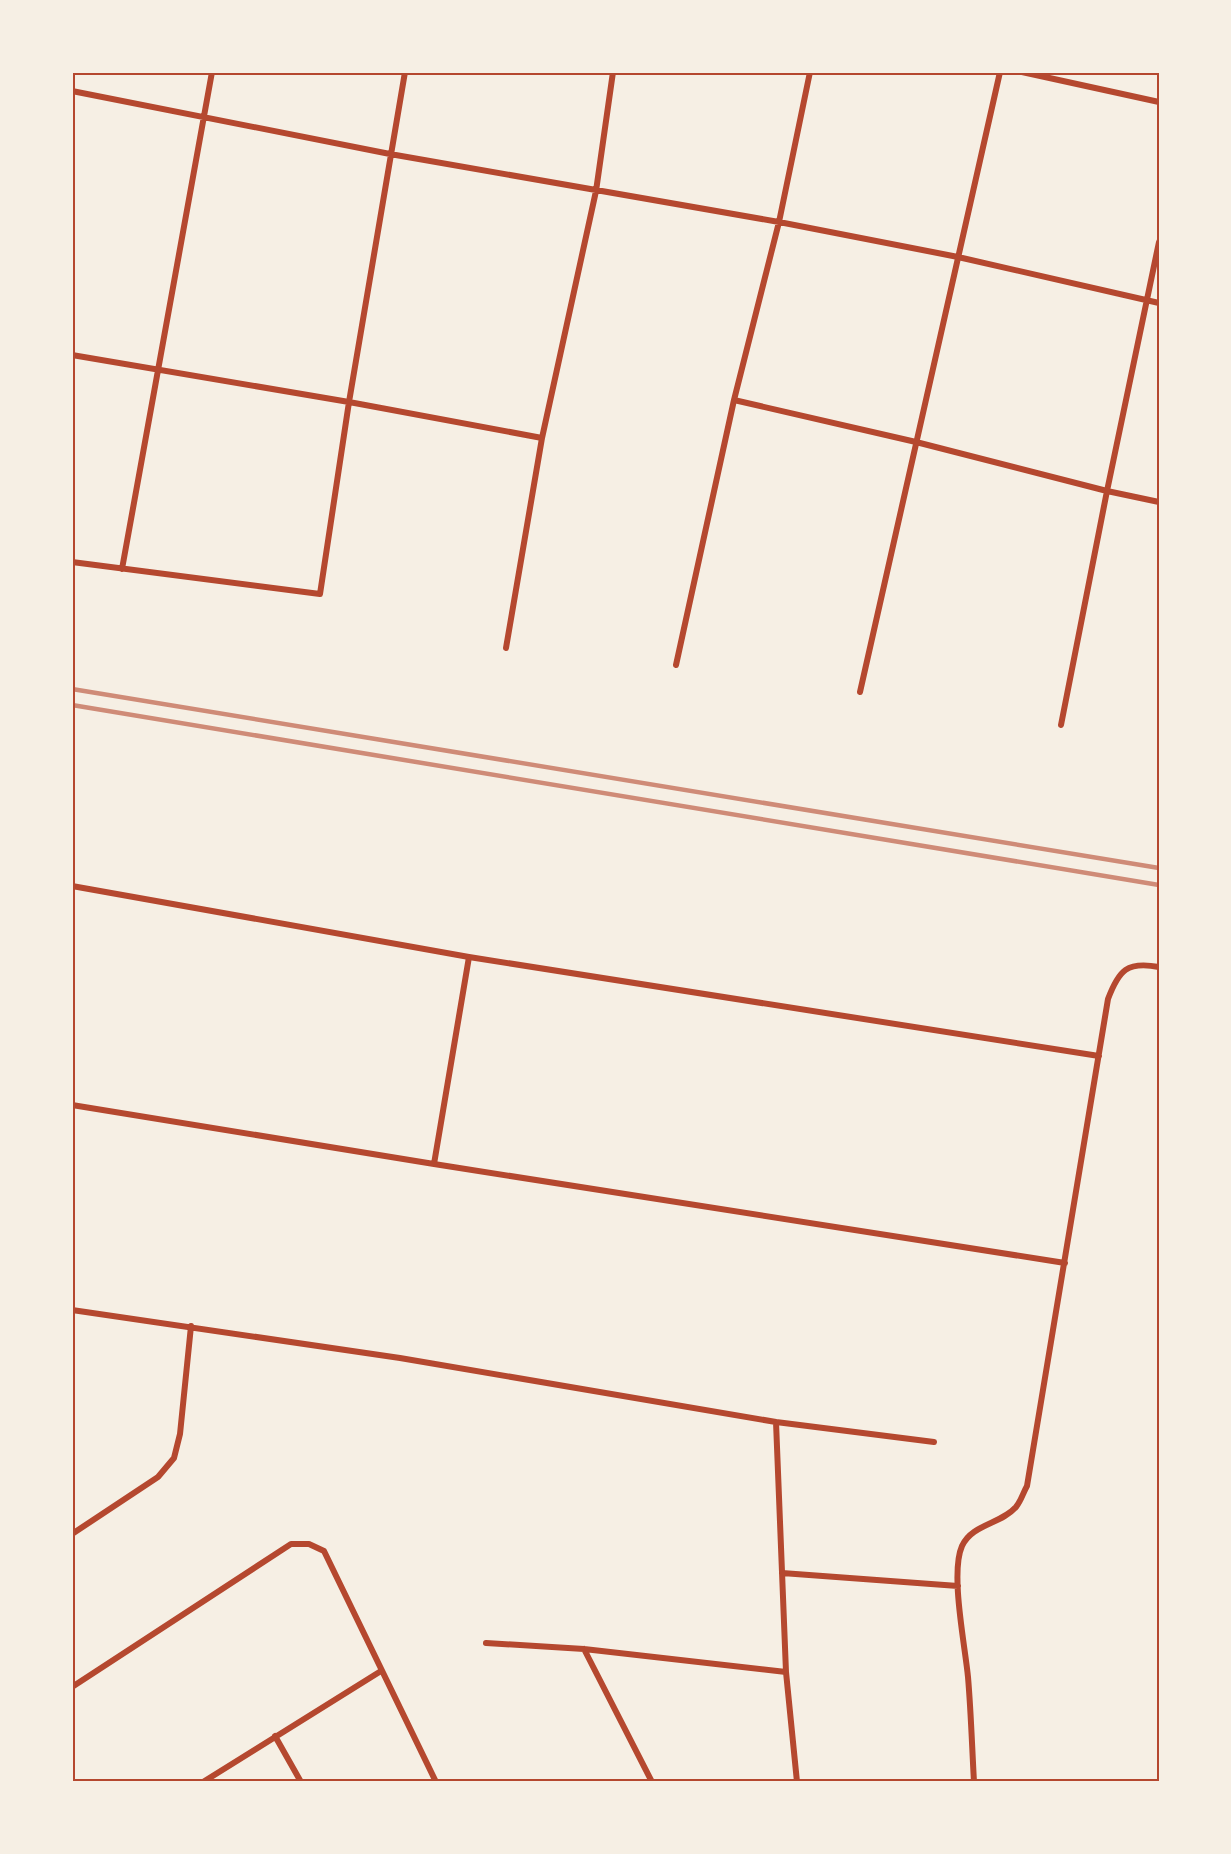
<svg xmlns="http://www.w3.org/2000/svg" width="1231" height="1854" viewBox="0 0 1231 1854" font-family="Raleway,sans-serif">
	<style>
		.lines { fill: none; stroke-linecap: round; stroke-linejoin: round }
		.minor { stroke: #b5482f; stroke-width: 6 }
		.rail { stroke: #cf8b77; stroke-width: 4.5 }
		.neatline { fill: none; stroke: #b5482f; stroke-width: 2 }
	</style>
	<rect width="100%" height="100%" fill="#f6efe4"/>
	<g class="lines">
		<path class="minor" d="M1022 72 1159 102
			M72 91 390 154 779 222 958 257 1159 303
			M72 355 349 402 542 438
			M734 400 916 442 1107 491 1159 502
			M72 562 320 594 349 402 405 72
			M122 569 212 72
			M506 648 542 438 596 191 613 72
			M676 665 734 400 779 222 810 72
			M860 692 1000 72
			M1061 725 1107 491 1159 242
			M72 886 469 957 1099 1056
			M72 1105 434 1164 1065 1263
			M434 1164 469 957
			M72 1310 400 1358 776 1422 786 1672 797 1782
			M776 1422 934 1442
			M72 1534 158 1477 174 1458 180 1434 191 1326
			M782 1573 958 1586
			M486 1643 584 1649 786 1672
			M584 1649 652 1782
			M72 1687 291 1544H309L324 1551 436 1782
			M275 1736 301 1782
			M203 1782 381 1671
			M974 1782C972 1747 971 1712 968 1677 965 1645 950 1573 962 1546 972 1524 1001 1524 1016 1507 1021 1501 1023 1493 1027 1486L1108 999C1119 970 1127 961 1159 967"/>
		<path class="rail" d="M72 689 1159 868
			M72 705 1159 885"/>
	</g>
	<rect width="1231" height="1854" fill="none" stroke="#f6efe4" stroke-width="147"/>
	<rect x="74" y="74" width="1084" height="1706" class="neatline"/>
</svg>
